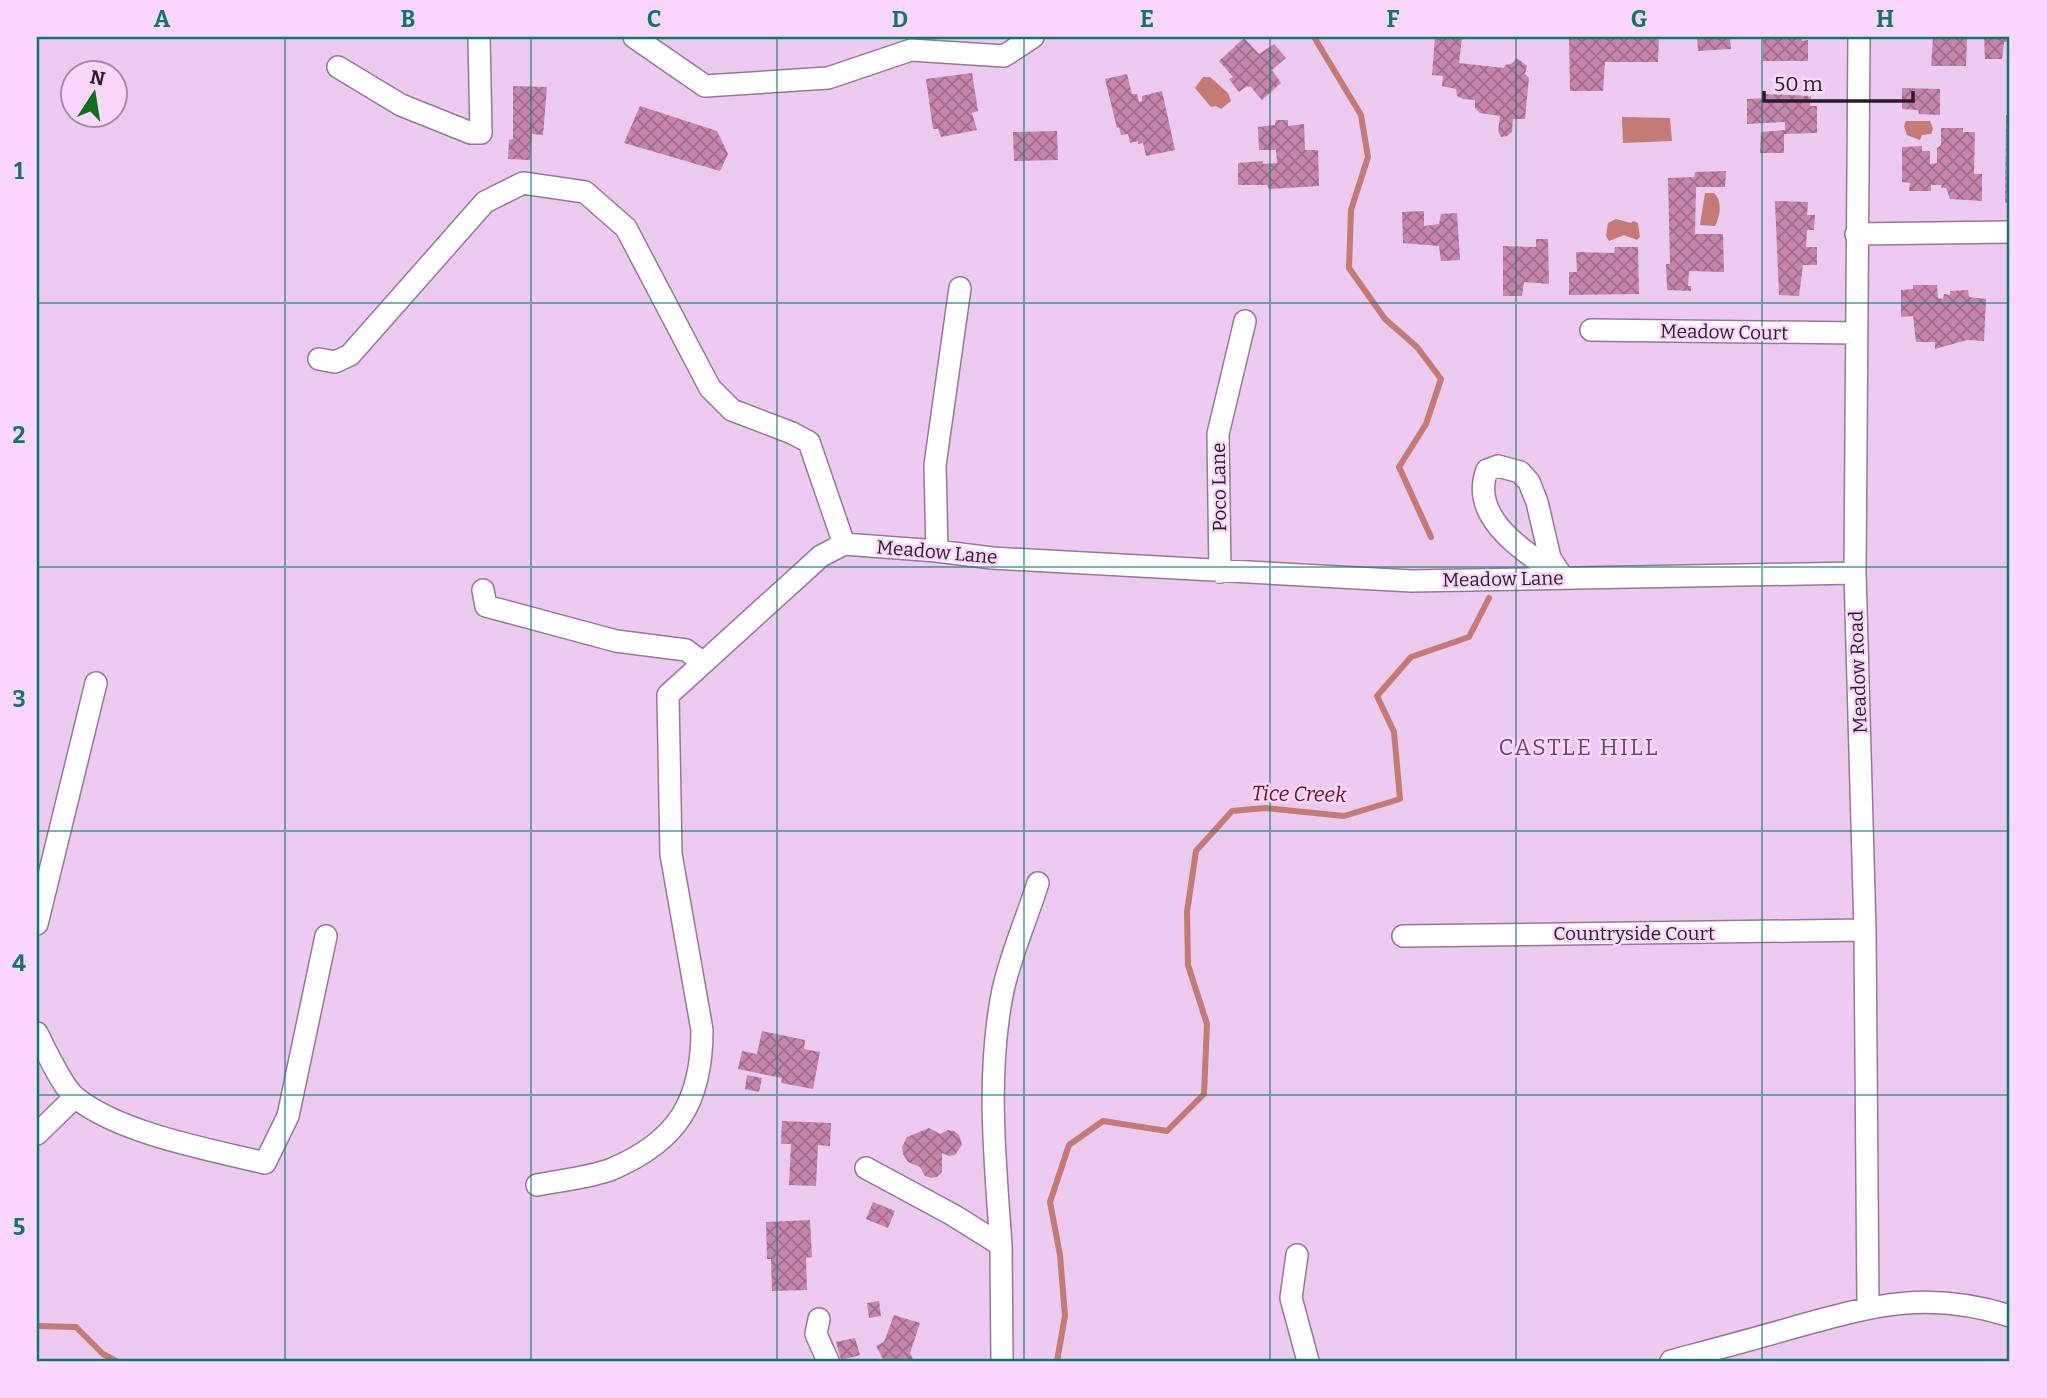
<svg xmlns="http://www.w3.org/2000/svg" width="2047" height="1398" viewBox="0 0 2047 1398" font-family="Bitter,serif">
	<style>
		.water { fill: #c47b75 }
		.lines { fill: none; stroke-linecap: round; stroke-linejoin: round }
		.stream { stroke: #c47b75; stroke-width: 6 }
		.building { fill: url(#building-cross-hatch) }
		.minor-casing { stroke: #977799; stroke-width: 24 }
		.minor { stroke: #fff; stroke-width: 21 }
		.grid { fill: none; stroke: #0f766e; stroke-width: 2; stroke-opacity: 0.55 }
		.labels { text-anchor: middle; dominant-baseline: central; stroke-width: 5; stroke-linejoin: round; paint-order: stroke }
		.street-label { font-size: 19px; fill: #291c29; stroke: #fbd7fc }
		.water-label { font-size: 21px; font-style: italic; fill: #6e1518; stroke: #fbd7fc }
		.quarter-label { font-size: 23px; letter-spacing: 2px; fill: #684b6a; stroke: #fbd7fc }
		.neatline { fill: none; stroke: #0f766e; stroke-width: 2.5 }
		.grid-label { font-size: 23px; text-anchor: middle; font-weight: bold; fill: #0f766e }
	</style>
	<defs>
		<pattern id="building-cross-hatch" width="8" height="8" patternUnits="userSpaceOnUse" patternTransform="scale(1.75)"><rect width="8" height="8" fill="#c685aa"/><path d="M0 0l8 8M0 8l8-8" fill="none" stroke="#a16c8a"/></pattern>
	</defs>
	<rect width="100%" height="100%" fill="#edcaef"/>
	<path class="water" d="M1203 77H1210L1228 93 1231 101 1221 109 1216 106 1211 107 1195 88Z
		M1622 117 1670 118 1672 141 1623 143Z
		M1906 121H1930L1933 129 1931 134 1922 135 1920 140 1907 135 1904 126Z
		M1705 193H1714C1723 201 1720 216 1715 226L1700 225Z
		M1616 219 1631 223 1633 221 1638 223 1640 237 1637 240 1624 235 1609 241 1606 236 1608 223Z"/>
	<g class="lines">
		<path class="stream" d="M1314 37 1361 115 1368 157 1351 210 1349 268 1385 319 1417 347 1441 379 1426 424 1399 467 1431 537
			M37 1326 76 1327 103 1354 116 1361
			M1057 1361 1065 1316 1060 1255 1050 1202 1069 1145 1103 1121 1167 1131 1204 1094 1207 1024 1188 965 1187 912 1196 851 1232 811 1265 808 1344 816 1400 799 1394 732 1377 696 1411 657 1469 637 1489 598"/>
	</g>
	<path class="building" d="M1435 37H1462L1459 63 1504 68 1505 65 1511 64 1517 58 1527 66 1525 74 1529 78 1525 119H1513L1512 132 1507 136 1501 137 1498 131 1500 116 1480 113 1475 108V100L1463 99 1457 96 1456 89 1442 86 1443 76 1432 75Z
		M1569 37H1659L1658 62H1605L1603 91H1570Z
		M1697 37H1730L1731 49 1698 51Z
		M1763 37H1802V41L1808 40V61H1763Z
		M1984 37H2010V42H2004L2002 59H1985Z
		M1244 38 1259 54 1274 44 1286 58 1272 70 1281 83 1262 100 1251 87 1247 86 1239 92 1229 79 1233 77 1219 61Z
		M1933 38 1967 39 1966 66H1931Z
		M972 73 978 111 972 113 977 130 941 137 938 129H933L926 79Z
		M1127 74 1132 94H1137L1139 102 1142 101V96L1162 91 1175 150 1146 156 1143 143 1138 144V141L1130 143 1128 134 1121 135 1119 127 1117 128 1105 79Z
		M513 86 547 87 543 135 532 134 530 160 508 159 509 140 513 139Z
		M1902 88 1940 89V115L1919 114 1918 110 1902 109Z
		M1764 94 1811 96 1810 106H1817V133L1784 134V153H1760L1761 132 1785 130V122L1747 124V99L1765 98Z
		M640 106 717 131 728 154 720 171 624 143Z
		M2006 115H2010V203H2005Z
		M1276 120H1288V126L1304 124 1305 150H1318L1319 186 1269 189 1267 185H1238V163L1263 161V164L1277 163 1276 150H1259L1258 127 1275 125Z
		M1941 128H1963V132H1975L1974 174H1982V201L1950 199 1946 188H1941L1942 185H1931V191H1909L1910 183 1902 182V147L1922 146V151H1930V164L1937 163V148L1941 145Z
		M1057 131 1058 160 1014 161 1013 132Z
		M1726 171 1725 187H1696L1695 234H1723L1724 272 1689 271 1688 286H1691V291L1667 290 1666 264H1670L1668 178 1694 177 1695 172Z
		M1775 201 1808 202 1807 215H1815L1814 230H1807L1806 247H1817V265H1803L1799 296 1779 295Z
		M1424 211V226L1439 224 1441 214 1457 213 1460 260 1441 261 1439 246 1403 243 1402 212Z
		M1536 239H1548L1549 284 1524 282 1522 296H1503V246L1536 247Z
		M1615 247H1638L1639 294 1569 295V272H1577L1576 252 1614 253Z
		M1913 285H1937L1938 298 1943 299 1944 294 1950 295V291L1968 290 1969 297 1986 299 1984 341 1967 340 1935 349V342H1916L1913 316 1901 317V290L1913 289Z
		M762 1031 805 1040 804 1049 820 1052 813 1089 781 1083 782 1078 738 1069 742 1051 757 1054Z
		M747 1075 762 1078 759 1092 745 1089Z
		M782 1121 831 1123 830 1146 818 1145 816 1186 789 1185 791 1144H781Z
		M929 1128 940 1134 948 1130 954 1131 959 1135 962 1145 955 1155 949 1156 942 1153V1172L937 1177 931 1178 925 1176 920 1167 908 1162 903 1154 902 1147 907 1137Z
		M873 1202 895 1211 888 1228 866 1219Z
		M810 1220 812 1257 806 1258 807 1290 772 1291 771 1259H767L766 1222Z
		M879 1301 881 1316 869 1318 867 1303Z
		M894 1315 920 1323 910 1353 914 1361H884L876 1346 884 1342Z
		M855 1338 860 1355 841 1360 836 1342Z"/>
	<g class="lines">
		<defs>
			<path id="minor" d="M634 37 705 86 828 78 911 50 1004 56 1033 37
				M1859 37 1855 573 1865 930 1868 1307
				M338 67 401 105 471 133H481L479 37
				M1856 234 2010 232
				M1591 330 1856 333
				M319 359 335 362 350 355 485 202 523 183 585 192 626 228 710 388 732 410 792 433 809 442 844 544
				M1498 466 1520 472 1529 482 1537 502 1550 558 1563 578C1529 554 1468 520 1487 470Z
				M937 551 935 465 960 288
				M1220 572 1218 434 1245 321
				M483 590 486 606 616 641 686 650 703 663
				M37 924 96 683
				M1403 936 1865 930
				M37 1033C45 1049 63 1088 76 1098 122 1134 208 1149 265 1163L288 1116 326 936
				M37 1134 75 1097
				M866 1168 953 1215 1001 1245 1002 1361
				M537 1185C561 1180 589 1178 612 1169 678 1141 702 1101 702 1030L671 854 668 695 821 556 844 544 937 551 992 558 1412 581 1855 573
				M1001 1245C995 1160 986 1074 1003 990 1011 954 1027 918 1038 883
				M1297 1255 1291 1298 1308 1361
				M819 1319 816 1334 828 1361
				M1671 1361C1712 1350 1754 1339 1795 1327 1875 1305 1928 1290 2010 1316"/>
		</defs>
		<use href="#minor" class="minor-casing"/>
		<use href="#minor" class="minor"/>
	</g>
	<path class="grid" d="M285 37V1361M531 37V1361M777 37V1361M1024 37V1361M1270 37V1361M1516 37V1361M1762 37V1361M37 303H2010M37 567H2010M37 831H2010M37 1095H2010"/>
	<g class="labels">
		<g class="street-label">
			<text transform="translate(1724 332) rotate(1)">Meadow Court</text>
			<text transform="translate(1219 487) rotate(-91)">Poco Lane</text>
			<text transform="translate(937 552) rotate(5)">Meadow Lane</text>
			<text transform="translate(1503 579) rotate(-1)">Meadow Lane</text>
			<text transform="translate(1858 672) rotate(-92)">Meadow Road</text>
			<text x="1634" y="933">Countryside Court</text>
		</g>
		<g class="water-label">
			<text transform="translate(1299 794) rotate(1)">Tice Creek</text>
		</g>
		<g class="quarter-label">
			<text x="1579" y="747">CASTLE HILL</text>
		</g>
	</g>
	<rect width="2047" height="1398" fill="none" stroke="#fbd7fc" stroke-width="77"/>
	<g transform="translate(94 94) rotate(12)"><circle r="33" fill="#fbd7fc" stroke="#a78ca8" stroke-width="2"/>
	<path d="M0-5L12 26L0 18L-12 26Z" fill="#0e6f1d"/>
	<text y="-10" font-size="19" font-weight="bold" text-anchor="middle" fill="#291c29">N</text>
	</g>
	<path d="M1764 91v10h149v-10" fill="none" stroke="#291c29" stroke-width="3.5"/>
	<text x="1774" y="91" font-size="21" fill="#291c29" stroke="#fbd7fc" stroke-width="5" paint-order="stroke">50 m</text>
	<rect x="38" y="38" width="1970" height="1322" class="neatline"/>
	<g class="grid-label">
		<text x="162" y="27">A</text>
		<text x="408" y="27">B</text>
		<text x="654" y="27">C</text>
		<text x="900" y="27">D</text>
		<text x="1147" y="27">E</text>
		<text x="1393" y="27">F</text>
		<text x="1639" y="27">G</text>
		<text x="1885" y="27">H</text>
		<text x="19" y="179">1</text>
		<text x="19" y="443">2</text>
		<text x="19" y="707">3</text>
		<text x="19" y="971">4</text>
		<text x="19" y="1235">5</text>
	</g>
</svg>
